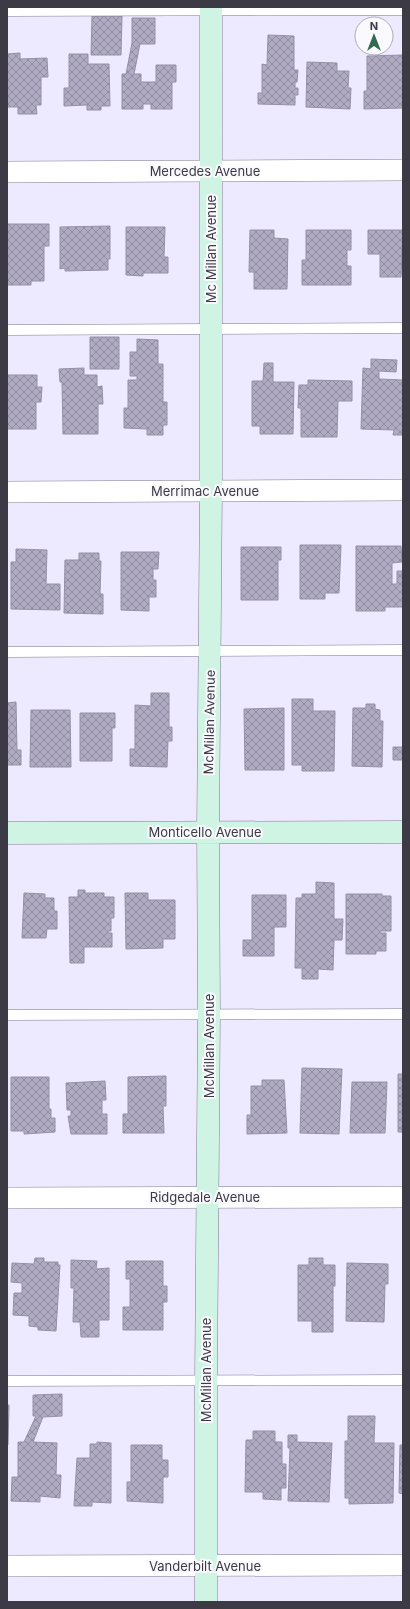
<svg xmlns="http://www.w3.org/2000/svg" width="410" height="1609" viewBox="0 0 410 1609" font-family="Inter,sans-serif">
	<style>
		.building { fill: url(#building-cross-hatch); stroke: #9490a7 }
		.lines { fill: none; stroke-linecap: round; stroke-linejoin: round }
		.lane-casing { stroke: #7e7a91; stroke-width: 11 }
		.street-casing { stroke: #7e7a91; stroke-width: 22 }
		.secondary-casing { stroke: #7e7a91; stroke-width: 23 }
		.lane { stroke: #fff; stroke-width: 10 }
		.street { stroke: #fff; stroke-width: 21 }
		.secondary { stroke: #cff4e3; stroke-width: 22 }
		.labels { text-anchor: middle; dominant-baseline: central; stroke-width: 4; stroke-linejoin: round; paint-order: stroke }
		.street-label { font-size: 13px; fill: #3c3a44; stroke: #faf9fe }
	</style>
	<defs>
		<pattern id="building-cross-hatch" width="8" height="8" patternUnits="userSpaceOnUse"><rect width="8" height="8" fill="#b0abc3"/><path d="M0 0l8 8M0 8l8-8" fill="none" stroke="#908ca0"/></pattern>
	</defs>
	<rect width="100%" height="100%" fill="#ede9fe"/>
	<path class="building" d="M92 16H122L121 55H91Z
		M132 18H155V44H140L134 74H141V82H156V65H176V82H172V109H151V104H143V109H122V74H126L132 43Z
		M268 35 294 36V70H298L297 82H295V88H298V95H295V105L258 104V93H262V64L267 65Z
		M20 53V59L47 58 48 77H41V105H36L37 114H18V107H7V54Z
		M69 54H88V64H109L110 106H101V110H87V105L64 106V88H69Z
		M403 55V108L364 109V91H367V56Z
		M307 62 337 63V71H349L348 88H351L350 109 306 107Z
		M7 224H49V246H44V281H31V285H7Z
		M110 226V259H108V270L65 271V268L60 269V227Z
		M126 227H165L164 257H168V273H143V276L126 275Z
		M250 230H274V238L288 239 287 289H254V272H249Z
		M306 230H351V250H347V266H351V285H302V260H306Z
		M368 230H403L401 277H380V254H368Z
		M90 337H119V369H90Z
		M137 339 158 340V364H163V402H167V425H163V435H147V429L124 428V408H128V380H137V376H130V352H137Z
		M371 359 397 360 396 372 379 371V379L403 380V435H393L394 430 361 429 363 368 371 369Z
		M264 363H273V382H294L293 434H260V426H252V381H263Z
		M84 368V375H97V387L102 386 103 404H98V434H63L62 382H60L59 369Z
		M7 375H37V387H42L41 402H36V429H7Z
		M308 380 352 381V401H338L337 437H301V408H298L299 385H308Z
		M300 545H341L339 593H325V599H300Z
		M356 546H401L402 562 392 563V584H397V571H403V607H385V611H356Z
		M241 547H281V560H278V600H241Z
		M16 549 47 550 46 584H60V610L11 609V562H16Z
		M121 552H159L158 569H153V580H156V597H149V611L121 610Z
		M79 553H99V561H101L100 594H103V614L64 613 65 560H79Z
		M151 693H169V727H172V741H168L167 767 130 766V749H135V705L151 706Z
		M292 699H313V711H335L334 771H302V765H292Z
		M16 702 17 750H21V765H7V703Z
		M366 704H375V709L380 710V721H383L382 767 352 766 353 708H366Z
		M284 708V770H245L244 709Z
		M31 710H70L71 767H30Z
		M80 713H115V728H112V761H80Z
		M393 747H403V760H393Z
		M316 882 334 883V919H343L342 940H334L333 970 318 969V979H302V968H295L296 898H302V894H316Z
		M78 890H85V893H104V897H114V918H111V931H108V933H112V947H84V963H70L69 897H78Z
		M24 893 45 894V898H54V911H57V929H47L46 938H22Z
		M125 893H148V900H175V939H163V948L126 949Z
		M346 894H382V896H391V931H380V933H386V951H376V954H346Z
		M252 895H286V927H274V956H243V940H252Z
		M302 1068 342 1069 339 1134 300 1133Z
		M398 1074H403V1132H398Z
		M166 1076V1106H163L164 1133H123V1114H128V1077Z
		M11 1077H49V1109H51V1118H55V1132L24 1134V1131H11Z
		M262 1080H284L287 1133 247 1134V1115H251V1086H262Z
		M105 1081 106 1100H102V1114H107V1134H71L68 1116H71V1110H67L66 1083Z
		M352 1082H387L385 1133H350Z
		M35 1258H44V1262H58V1265H60L56 1331 38 1330V1327L29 1326V1316L13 1315 14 1293H22V1283L11 1282 12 1263 34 1264Z
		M309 1258H323V1265H335V1286H333V1332H312V1321H298V1265H309Z
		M71 1260 97 1261 96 1269 109 1268V1320H99V1337H81L80 1322H73L74 1288H71Z
		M126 1261H163V1286H167V1302H163V1330H123V1307H130V1279H126Z
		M347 1263 388 1264V1284H385L384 1322 346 1321Z
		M62 1394V1416L43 1417 33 1442 57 1443 56 1475H61L60 1498 40 1496V1502L11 1501 12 1477H18V1442H24L36 1416H33V1395Z
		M7 1405H9L8 1445H7Z
		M348 1416H375L374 1443H394L393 1503 349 1504V1498H345V1441H348Z
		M253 1431H275V1442H282V1464H286V1488H281V1500L263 1499V1492H245L246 1440H253Z
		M288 1435H297V1442L332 1443 329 1502 288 1501 290 1448H288Z
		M97 1442 111 1443V1503L92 1502V1506H74L77 1458H90V1444H97Z
		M131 1445H162V1460H168V1477H163V1503L127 1501V1482H131Z
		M400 1445H403V1494L399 1493Z"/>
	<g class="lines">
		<defs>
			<path id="lane" d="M7 11 403 10
				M7 330 403 328
				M7 652 403 650
				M7 1015 403 1014
				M7 1381 403 1380"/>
			<path id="street" d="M7 172 403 170
				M7 492 403 490
				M7 1198 403 1197
				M7 1566 403 1565"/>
			<path id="secondary" d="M7 833 403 832
				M206 1602V1380L209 1015 208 831 211 490V7"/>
		</defs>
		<use href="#lane" class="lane-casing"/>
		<use href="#street" class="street-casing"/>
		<use href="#secondary" class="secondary-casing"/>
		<use href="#lane" class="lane"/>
		<use href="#street" class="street"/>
		<use href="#secondary" class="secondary"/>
	</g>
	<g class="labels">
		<g class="street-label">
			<text x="205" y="171">Mercedes Avenue</text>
			<text transform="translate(211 249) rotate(-90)">Mc Millan Avenue</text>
			<text x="205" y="491">Merrimac Avenue</text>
			<text transform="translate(209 722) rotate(-89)">McMillan Avenue</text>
			<text x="205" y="832">Monticello Avenue</text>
			<text transform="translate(209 1046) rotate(-90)">McMillan Avenue</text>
			<text x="205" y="1197">Ridgedale Avenue</text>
			<text transform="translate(206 1370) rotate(-90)">McMillan Avenue</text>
			<text x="205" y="1566">Vanderbilt Avenue</text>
		</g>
	</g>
	<rect width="410" height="1609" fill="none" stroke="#3c3a44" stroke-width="16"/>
	<g transform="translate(374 36)"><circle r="19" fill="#faf9fe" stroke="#aeadb4"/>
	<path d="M0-3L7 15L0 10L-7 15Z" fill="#346a50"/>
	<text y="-6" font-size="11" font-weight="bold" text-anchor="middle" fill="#3c3a44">N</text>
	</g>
</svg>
